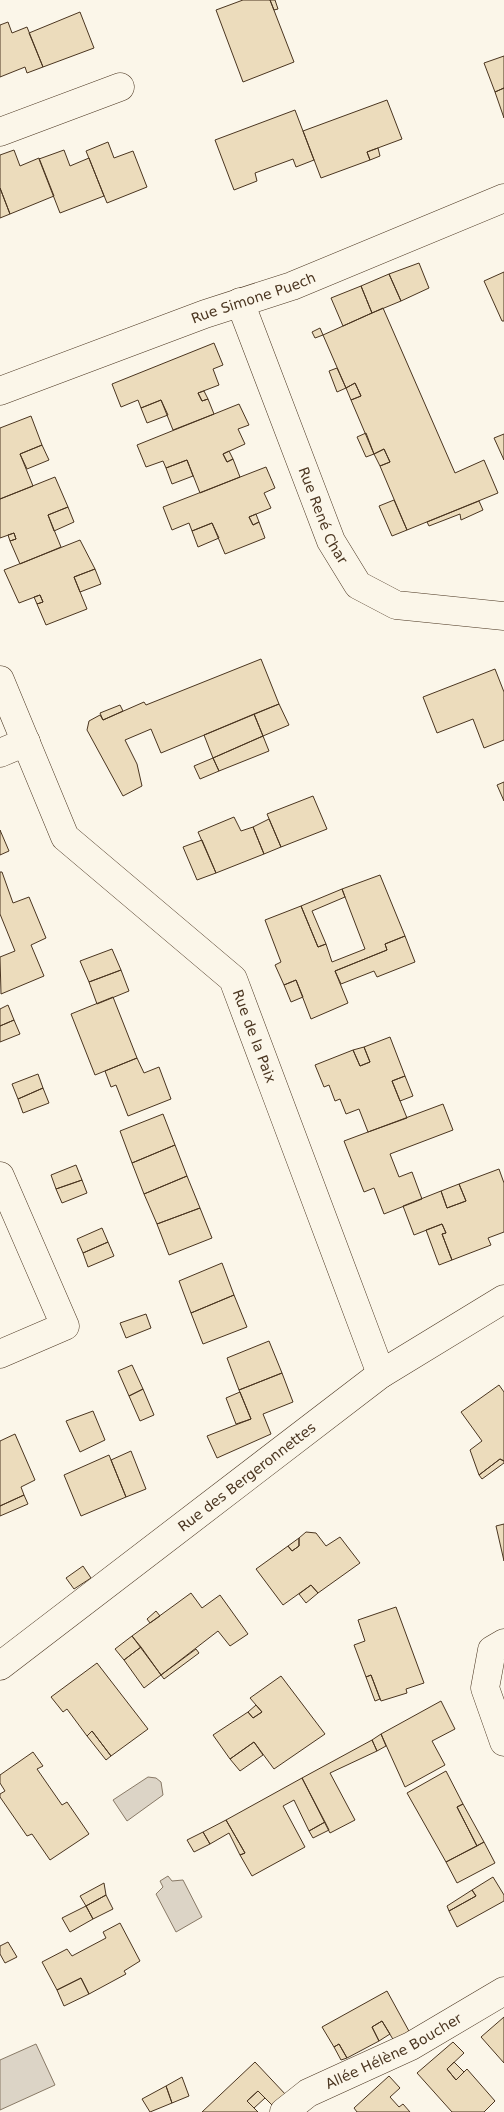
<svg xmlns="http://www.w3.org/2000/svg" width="504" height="2112" viewBox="0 0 504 2112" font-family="'DejaVu Sans',sans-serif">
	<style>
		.water { fill: #dcd4c6; stroke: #887966 }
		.building { fill: #ecdcbc; stroke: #4a3520 }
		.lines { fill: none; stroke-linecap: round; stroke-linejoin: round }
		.street-casing { stroke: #4a3520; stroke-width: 29 }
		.street { stroke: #fbf6e9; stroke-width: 28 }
		.labels { text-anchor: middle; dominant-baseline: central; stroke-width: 4; stroke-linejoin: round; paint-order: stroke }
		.street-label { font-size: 14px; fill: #4a3520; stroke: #fbf6e9 }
	</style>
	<rect width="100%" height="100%" fill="#fbf6e9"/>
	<path class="water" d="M148 1777 156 1778 161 1782 163 1795 127 1821 113 1800Z
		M168 1876 172 1881 183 1880 202 1917 176 1932 156 1894 163 1887 160 1881Z
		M36 2044 55 2085 0 2110V2060Z"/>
	<path class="building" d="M243 0H270L294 62 243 82 216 10Z
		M270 0H275L278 9 274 10Z
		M80 12 94 48 43 67 29 33Z
		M8 22 12 33 27 27 43 67 27 73 25 67 0 77V25Z
		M504 56V88L495 92 484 63Z
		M504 88V118L495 92Z
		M387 100 402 139 367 152 370 160 321 178 303 131Z
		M295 110 314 160 296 167 293 159 255 173 257 181 234 190 215 140Z
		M108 142 114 158 133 151 147 187 107 203 86 151Z
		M378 148 380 156 370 160 367 152Z
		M14 150 20 166 39 158 54 196 10 214 0 188V155Z
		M64 150 70 166 89 158 104 196 60 213 39 159Z
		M0 188 10 214 0 218Z
		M419 263 429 288 401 301 389 274Z
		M504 272V321H502L484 281Z
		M389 274 401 301 372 313 361 286Z
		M361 286 372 313 343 326 331 298Z
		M383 308 455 473 484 460 498 493 407 530 380 466 390 462 384 449 374 454 351 400 361 396 355 383 346 388 323 335Z
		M320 328 323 335 315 338 312 332Z
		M214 343 223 365 213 369 219 385 198 393 202 401 208 399 214 414 173 430 161 400 141 408 138 400 121 407 112 384Z
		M337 368 346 388 337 392 329 371Z
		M355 383 361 396 351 400 346 388Z
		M204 391 208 399 202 401 198 393Z
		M161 400 168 415 147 423 141 408Z
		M239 404 249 425 238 429 245 444 223 454 227 462 233 459 240 477 200 493 187 460 166 468 163 461 146 467 137 445Z
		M31 416 42 445 20 454 33 486 0 499V428Z
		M366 433 374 454 366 457 357 437Z
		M504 434V460L494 438Z
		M42 445 49 460 27 469 20 454Z
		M384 449 390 462 380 466 374 454Z
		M229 451 233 459 227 462 223 454Z
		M187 460 193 476 172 484 166 468Z
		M266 467 275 488 264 493 271 508 249 517 253 525 259 522 265 538 225 554 212 523 192 531 189 523 172 530 163 507Z
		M55 477 68 507 48 515 61 547 20 564 10 541 16 539 14 533 0 538V499Z
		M394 500 407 530 392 536 379 506Z
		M479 501 483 510 461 520 460 514 429 526 427 522Z
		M68 507 74 522 54 531 48 515Z
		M256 514 259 522 253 525 249 517Z
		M212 523 219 538 198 547 192 531Z
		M14 533 16 539 10 541 8 535Z
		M80 540 95 569 74 577 87 609 46 625 37 604 43 602 40 595 19 603 4 570Z
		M95 569 101 584 80 592 74 577Z
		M40 595 43 602 37 604 34 597Z
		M261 659 279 704 161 753 151 729 125 740 137 764 142 786 123 796 87 730 89 721 100 715 103 720 144 702 146 705Z
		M495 669 504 692V740L484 748 473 719 437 733 423 697Z
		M279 704 289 725 263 736 254 714Z
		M120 705 123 711 103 720 100 713Z
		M254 714 263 736 213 758 204 735Z
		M263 736 269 751 219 771 213 758Z
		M213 758 219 771 200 779 194 766Z
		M504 782V801L497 785Z
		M313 796 327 829 281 847 267 814Z
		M234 817 241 831 253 827 264 854 216 873 198 832Z
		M269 819 281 847 264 854 253 827Z
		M0 830 9 851 0 855Z
		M202 840 216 873 197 880 183 847Z
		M0 872H2L13 903 29 897 46 938 31 945 44 976 1 994 0 957 15 951 0 914Z
		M380 875 405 936 385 944 387 950 335 971 348 1003 311 1019 296 980 284 985 275 965 281 962 265 920 301 906 318 947 326 944 332 962 365 949 342 889Z
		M342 889 345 897 312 911 326 944 318 947 301 906Z
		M405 936 415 962 377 977 374 971 341 984 335 971 387 950 385 944Z
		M112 949 121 970 89 982 80 961Z
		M121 970 129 991 97 1004 89 982Z
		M296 980 303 997 291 1002 284 985Z
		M113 997 137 1058 95 1075 71 1014Z
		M8 1005 14 1020 0 1026V1009Z
		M14 1020 20 1034 0 1042V1026Z
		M390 1037 405 1076 392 1081 407 1118 368 1132 359 1109 346 1114 340 1099 335 1101 329 1085 324 1087 315 1065 353 1050 360 1066 370 1062 364 1047Z
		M364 1047 370 1062 360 1066 353 1050Z
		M137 1058 144 1073 159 1067 171 1099 128 1116 116 1085 111 1087 105 1071Z
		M38 1074 43 1088 18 1099 12 1084Z
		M405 1076 413 1096 400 1101 392 1081Z
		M43 1088 49 1103 23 1113 18 1099Z
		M443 1104 453 1130 390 1154 399 1177 412 1172 422 1199 384 1214 374 1188 364 1192 344 1141Z
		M163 1114 175 1145 132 1163 120 1131Z
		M175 1145 187 1176 144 1194 132 1163Z
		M76 1165 82 1180 56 1189 51 1175Z
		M499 1169 504 1183V1232L488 1238 491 1245 452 1260 442 1234 446 1233 442 1224 414 1235 403 1206 441 1191 447 1208 466 1201 459 1184Z
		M187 1176 200 1208 157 1224 144 1194Z
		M82 1180 87 1193 62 1203 56 1189Z
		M459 1184 466 1201 447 1208 441 1191Z
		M200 1208 212 1238 169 1255 157 1224Z
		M442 1224 446 1233 442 1234 452 1260 439 1265 426 1230Z
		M102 1228 108 1242 83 1253 77 1239Z
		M108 1242 114 1256 88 1267 83 1253Z
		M222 1263 234 1295 191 1313 179 1281Z
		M234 1295 247 1327 203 1344 191 1313Z
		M146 1314 151 1328 126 1338 120 1323Z
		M269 1341 282 1373 239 1390 227 1358Z
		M132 1365 143 1389 129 1396 118 1371Z
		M282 1373 293 1402 263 1414 271 1434 217 1458 207 1436 251 1419 239 1390Z
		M499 1385 504 1392V1461L500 1459 479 1475 470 1450 482 1441 461 1412Z
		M143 1389 154 1415 140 1421 129 1396Z
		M240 1392 251 1419 236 1424 226 1398Z
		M93 1411 105 1440 80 1452 66 1421Z
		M15 1434 35 1480 21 1487 24 1495 0 1506V1441Z
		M131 1451 146 1489 126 1497 111 1460Z
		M109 1455 126 1497 81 1516 64 1475Z
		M500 1459 504 1461V1463L482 1479 479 1475Z
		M24 1495 28 1504 0 1516V1506Z
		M504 1524V1561L496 1526Z
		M306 1532 316 1533 326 1546 340 1537 360 1563 318 1593 311 1585 283 1605 256 1569 288 1546 292 1551 299 1546V1538Z
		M299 1538V1546L292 1551 288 1546Z
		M83 1566 91 1578 74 1589 66 1578Z
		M311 1585 318 1593 306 1603 299 1594Z
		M191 1593 202 1608 220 1595 248 1634 230 1646 218 1631 161 1675 132 1636Z
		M396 1607 424 1683 406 1689 407 1693 381 1701 371 1675 366 1677 354 1645 365 1641 358 1620Z
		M156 1611 160 1616 150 1623 147 1619Z
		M132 1636 141 1647 124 1660 115 1649Z
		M141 1647 161 1675 144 1688 124 1660Z
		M196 1649 199 1653 164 1679 161 1675Z
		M97 1663 148 1729 111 1756 92 1731 87 1736 67 1709 63 1712 51 1697Z
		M371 1675 380 1699 375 1701 366 1677Z
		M281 1676 325 1734 274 1769 254 1742 230 1759 213 1735 248 1712 253 1718 262 1712 250 1698Z
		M441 1701 455 1729 432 1741 445 1765 405 1787 381 1734Z
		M256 1705 262 1712 253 1718 248 1712Z
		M92 1731 111 1756 106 1760 87 1736Z
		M381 1734 386 1746 377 1751 372 1740Z
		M372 1740 377 1751 330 1773 355 1820 330 1833 302 1778Z
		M254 1742 263 1755 240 1771 230 1759Z
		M33 1752 43 1766 37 1769 62 1805 67 1802 89 1834 50 1860 32 1834 27 1836 0 1797V1794L5 1791 0 1783V1775Z
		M446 1771 463 1804 457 1807 477 1846 446 1862 407 1793Z
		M302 1778 325 1822 309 1831 294 1800 283 1806 305 1847 252 1876 240 1855 245 1853 226 1820Z
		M463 1804 484 1842 477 1846 457 1807Z
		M226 1820 245 1853 240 1855 229 1833 210 1844 203 1832Z
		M325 1822 329 1830 313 1838 309 1831Z
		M203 1832 210 1844 194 1852 187 1840Z
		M484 1842 495 1863 457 1883 446 1862Z
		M493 1877 504 1895V1901L457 1927 449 1911 476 1896 472 1890Z
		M104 1883 106 1895 86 1906 80 1896Z
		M472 1890 476 1896 449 1911 447 1906Z
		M106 1895 113 1909 93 1919 86 1906Z
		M86 1906 93 1919 70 1932 62 1918Z
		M120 1923 140 1961 124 1971 126 1974 89 1994 81 1978 57 1990 42 1962 67 1949 72 1956 106 1938 103 1932Z
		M8 1942 17 1957 5 1963 0 1954V1946Z
		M81 1978 89 1994 64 2006 57 1990Z
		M387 1991 410 2033 394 2041 382 2021 372 2027 379 2041 347 2058 339 2044 334 2047 322 2027Z
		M504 2017V2063L481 2037Z
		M382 2021 390 2034 379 2041 372 2027Z
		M453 2042 464 2053 447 2069 456 2080 467 2069 495 2101 484 2112H452L417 2073Z
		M339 2044 347 2058 341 2060 334 2047Z
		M255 2062 287 2096 275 2108 258 2091 247 2101 258 2112H202Z
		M454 2062 464 2072 456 2080 447 2069Z
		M389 2076 400 2088 390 2097 399 2107 403 2104 410 2112H357L354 2108Z
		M182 2077 189 2096 172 2103 166 2086Z
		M166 2086 172 2103 150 2112 142 2099Z
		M258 2091 265 2098 254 2108 247 2101Z"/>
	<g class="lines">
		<defs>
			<g id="street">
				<path d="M0 132 120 87"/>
				<path id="s1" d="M240 302 331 541 358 585 396 605 504 616"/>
				<path id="s2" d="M0 391 205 314 292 286 504 198"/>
				<path id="s3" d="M0 680 65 837 233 979 381 1374"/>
				<path d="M0 753 26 742"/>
				<path d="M0 1176 65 1326 0 1354"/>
				<path d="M504 1643 492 1650 485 1688 504 1742"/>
				<path id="s4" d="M0 1666 381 1374 504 1299"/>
				<path id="s5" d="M284 2112 308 2093 411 2046 504 1991"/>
			</g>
		</defs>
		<use href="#street" class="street-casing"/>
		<use href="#street" class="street"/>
	</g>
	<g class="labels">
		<g class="street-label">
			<text stroke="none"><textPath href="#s2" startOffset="270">Rue Simone Puech</textPath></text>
			<text stroke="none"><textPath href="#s1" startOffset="229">Rue René Char</textPath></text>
			<text stroke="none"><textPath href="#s3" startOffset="451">Rue de la Paix</textPath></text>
			<text stroke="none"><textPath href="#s4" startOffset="311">Rue des Bergeronnettes</textPath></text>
			<text stroke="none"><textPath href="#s5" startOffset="126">Allée Hélène Boucher</textPath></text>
		</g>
	</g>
</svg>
